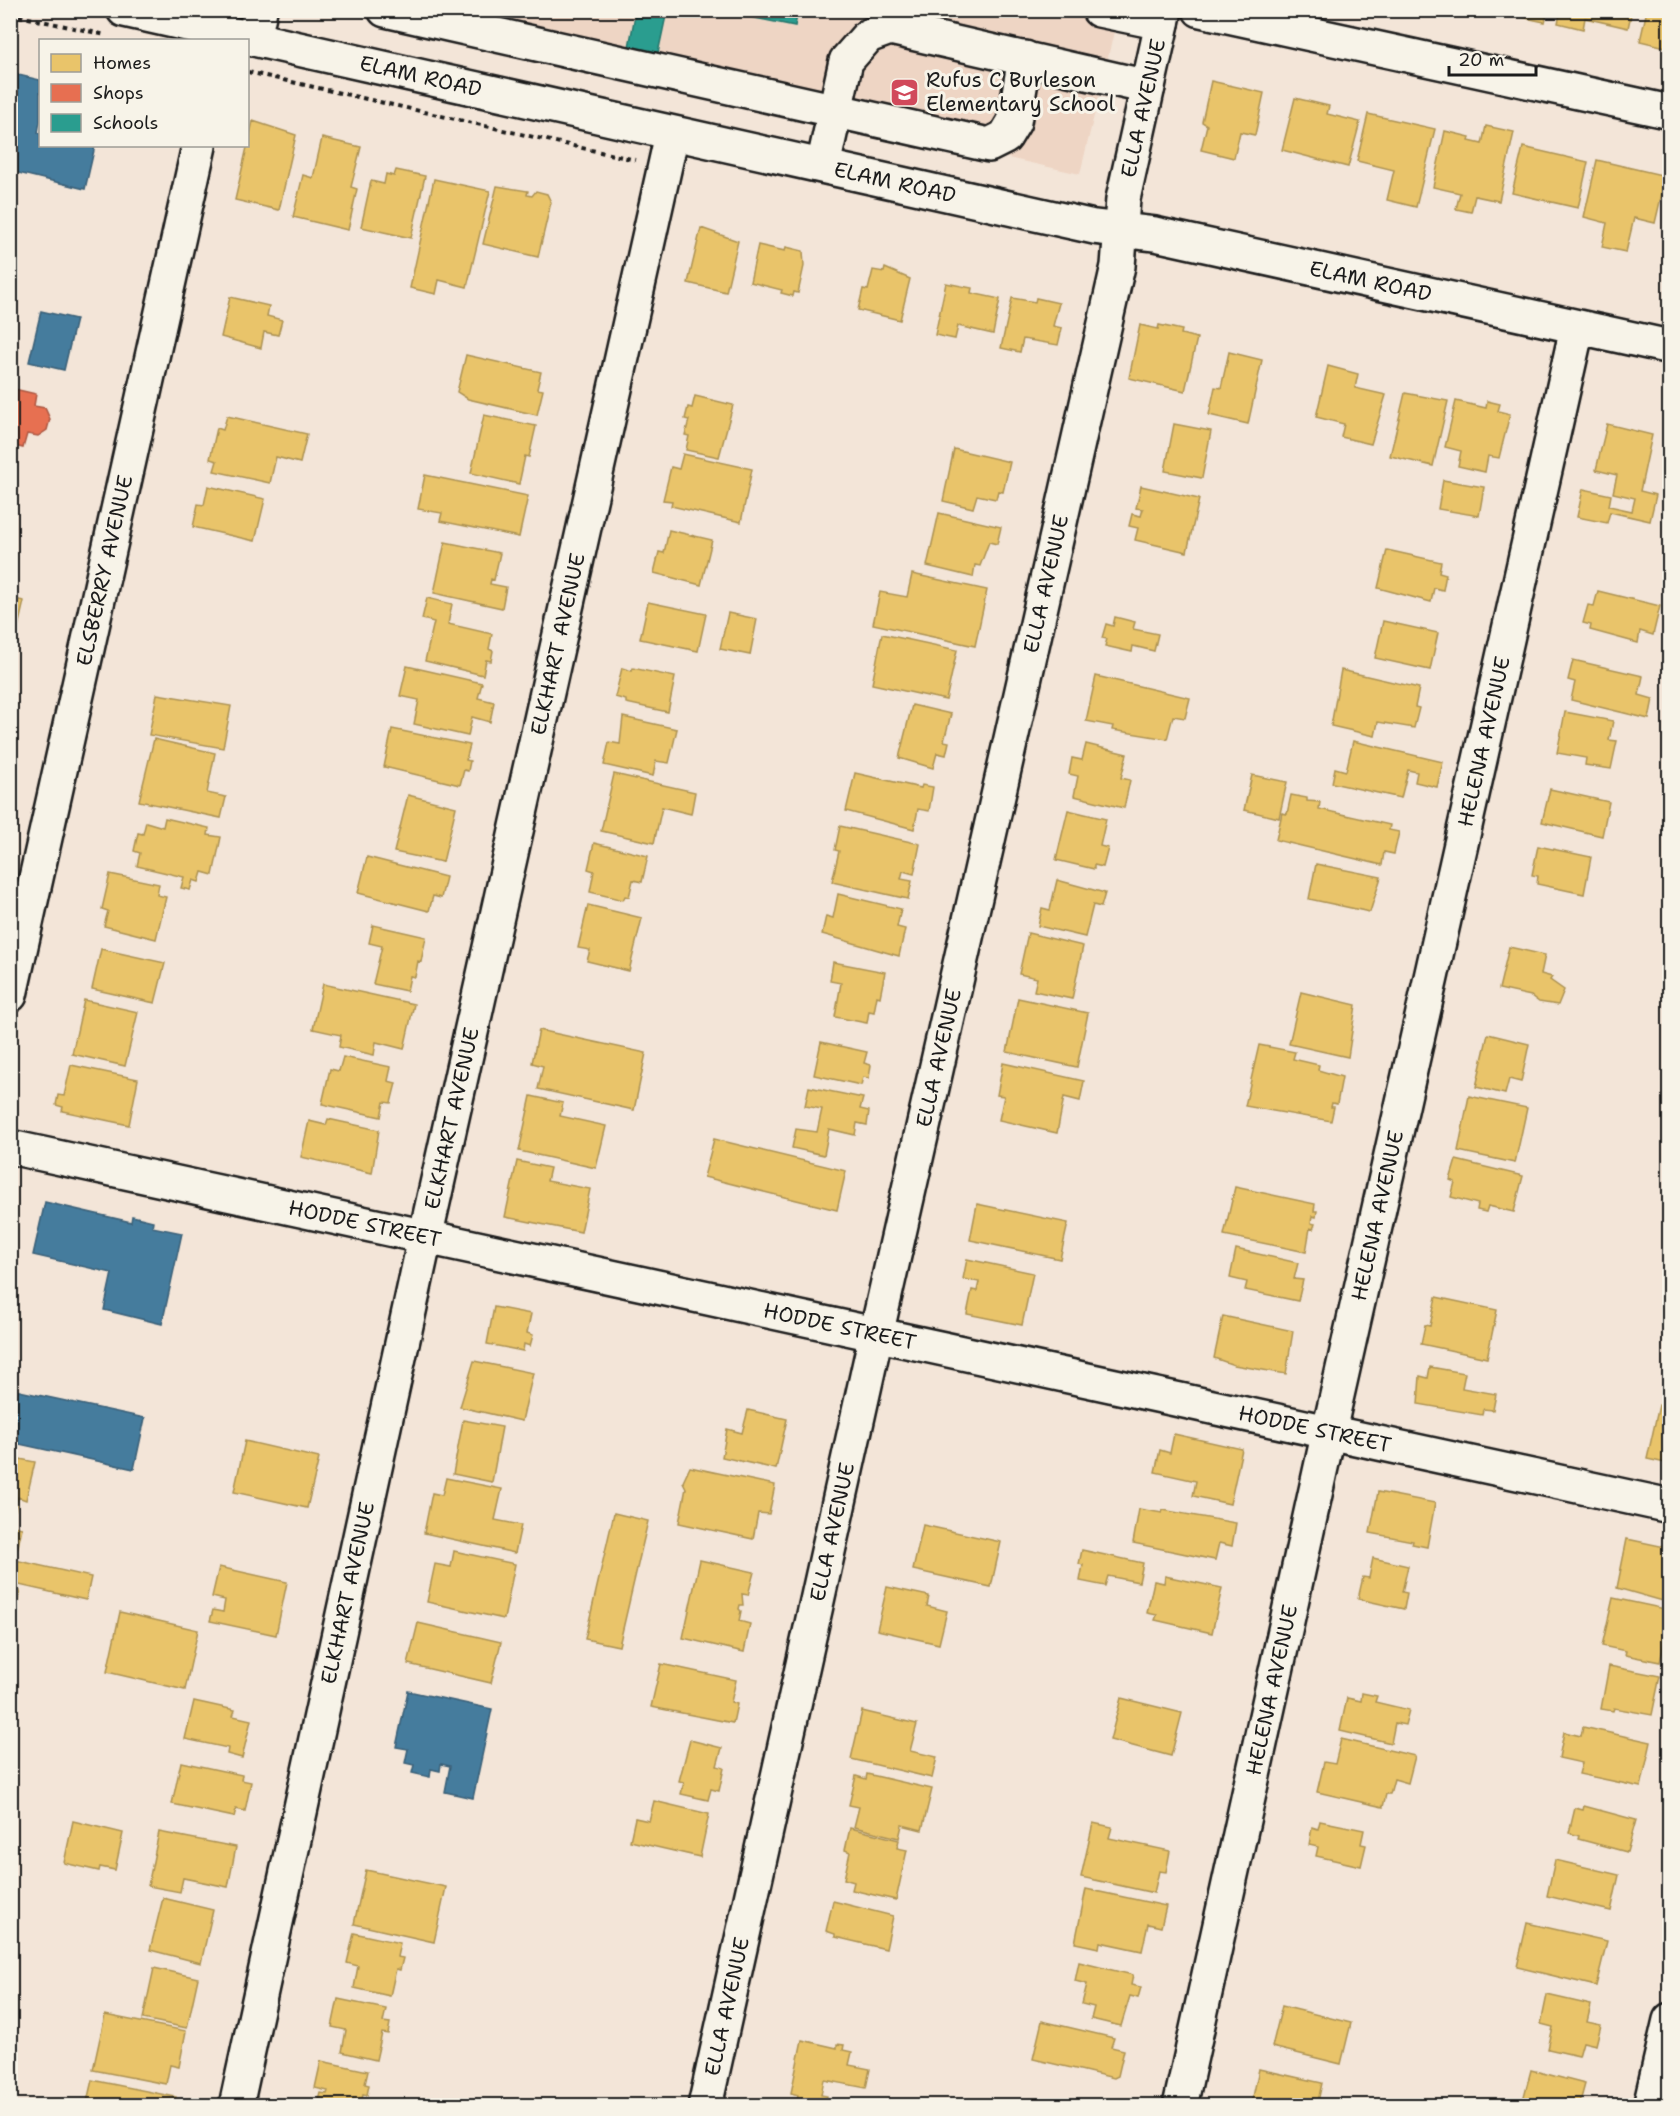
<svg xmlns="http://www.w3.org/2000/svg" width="1680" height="2116" viewBox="0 0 1680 2116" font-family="'Shantell Sans',sans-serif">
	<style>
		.built { fill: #eed5c4 }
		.homes { fill: #e9c46a; stroke: #ac9253; stroke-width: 1.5 }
		.shops { fill: #e76f51; stroke: #aa5641; stroke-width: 1.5 }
		.schools { fill: #2a9d8f; stroke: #26766c; stroke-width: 1.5 }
		.public { fill: #457b9d; stroke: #395e76; stroke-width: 1.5 }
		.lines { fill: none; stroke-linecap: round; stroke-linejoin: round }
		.minor-casing { stroke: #1c1c1c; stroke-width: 38 }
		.path { stroke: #1c1c1c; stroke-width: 4; stroke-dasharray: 4.5 4.5; stroke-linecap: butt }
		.minor { stroke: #f7f3e8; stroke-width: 33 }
		.labels { text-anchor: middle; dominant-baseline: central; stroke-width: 6; stroke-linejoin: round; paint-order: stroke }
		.street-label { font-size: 21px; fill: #1c1c1c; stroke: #f7f3e8 }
		.poi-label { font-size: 21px; fill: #1c1c1c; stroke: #f7f3e8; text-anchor: start }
	</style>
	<rect width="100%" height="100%" fill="#f3e5d8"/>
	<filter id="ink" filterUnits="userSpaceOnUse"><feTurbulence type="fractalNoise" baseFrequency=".0167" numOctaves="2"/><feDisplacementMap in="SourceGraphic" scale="12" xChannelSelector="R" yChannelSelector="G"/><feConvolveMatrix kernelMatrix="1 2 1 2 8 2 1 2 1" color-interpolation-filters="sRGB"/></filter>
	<g filter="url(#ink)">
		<path class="built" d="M342 11H1119L1080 174Z"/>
		<path class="homes" d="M1487 10H1548L1545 22Z
			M1561 10H1632L1628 28 1585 18 1583 29 1558 23Z
			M1647 10H1670V48L1640 41Z
			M1211 81 1264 93 1255 135 1240 132 1234 158 1201 150 1207 125 1202 122Z
			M1295 98 1329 106 1327 114 1360 122 1348 167 1282 150Z
			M1368 114 1435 129 1416 207 1387 200 1394 170 1357 161Z
			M253 121 296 135 279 210 235 200Z
			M1486 126 1514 132 1499 201 1475 196 1471 212 1456 209 1460 193 1433 187 1445 131 1470 137 1469 141 1482 144Z
			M322 138 361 147 351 187 357 189 348 230 293 217 303 175 313 178Z
			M1523 147 1588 162 1578 208 1512 193Z
			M1597 160 1666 176 1655 223 1634 218 1626 252 1602 247 1607 223 1584 217Z
			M396 170 425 176 411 238 361 227 371 181 384 184 386 174 394 176Z
			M434 179 490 191 467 287 439 280 436 294 410 288Z
			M497 186 528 191 527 195 532 196 536 191 547 194 551 202 538 257 483 244Z
			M701 228 738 241 726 292 688 283Z
			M758 245 785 251 786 247 803 251 804 266 798 293 794 292 793 296 781 293 782 290 750 282Z
			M885 268 910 279 900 320 858 310 863 289 868 290 873 270 884 272Z
			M946 283 972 288 971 293 1000 299 993 334 958 326 955 339 935 335Z
			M230 297 269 306 267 316 282 320 278 335 264 332 261 348 221 337Z
			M1012 298 1035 302 1036 298 1059 303 1053 326 1062 328 1058 345 1023 339 1020 352 1001 348Z
			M1140 325 1158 329 1159 325 1182 330 1181 334 1197 338 1185 391 1129 378Z
			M1229 352 1262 360 1248 424 1209 415 1215 387 1221 388Z
			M466 355 541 372 537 389 543 390 537 415 468 399 457 392Z
			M1328 366 1358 374 1355 388 1386 395 1371 444 1341 437 1344 424 1316 417Z
			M1405 393 1448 401 1433 466 1390 456Z
			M695 396 733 405 719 457 686 450 689 436 685 435 689 420 685 419 688 407 692 408Z
			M1456 401 1486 408 1487 401 1500 404 1498 411 1510 414 1499 458 1488 456 1485 472 1458 466 1461 451 1445 447Z
			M484 415 536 426 529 457 525 456 519 484 471 473Z
			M227 416 307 434 300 463 276 457 270 483 214 471 217 461 210 459 217 428 223 430Z
			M1174 424 1211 431 1202 478 1165 471Z
			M1607 424 1652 435 1640 491 1656 495 1650 521 1610 512 1607 523 1577 517 1583 489 1611 495 1609 506 1632 511 1635 498 1613 493 1617 475 1596 470Z
			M954 449 1010 462 1003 492 998 491 996 499 977 495 973 508 943 501Z
			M683 454 752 469 741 522 671 506 672 501 663 500 671 467 679 469Z
			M425 475 528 496 519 537 440 521 442 513 418 509Z
			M1443 480 1484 487 1479 516 1438 509Z
			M208 486 265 499 255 541 193 527 198 504 204 505Z
			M1141 486 1199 499 1187 552 1135 540 1138 528 1129 526 1132 514 1141 516 1143 509 1136 508Z
			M939 513 1001 527 997 544 989 542 980 566 975 565 973 577 927 566Z
			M669 530 712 540 701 585 654 573 659 552 664 553Z
			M445 542 500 553 494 580 491 579 490 584 506 587 502 608 434 593Z
			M1387 550 1441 562 1439 572 1446 574 1443 590 1434 588 1431 602 1378 588Z
			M912 574 987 590 975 646 873 624 880 592 907 597Z
			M1598 591 1660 606 1653 635 1640 631 1638 643 1590 630 1591 625 1583 623 1588 605 1594 606Z
			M10 598 24 601 16 636 10 635Z
			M427 598 452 604 448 624 492 634 489 649 493 651 491 661 486 660 483 675 425 661 434 622 422 619Z
			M648 602 706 614 698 651 640 639Z
			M728 613 757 619 750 655 720 649Z
			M1115 617 1135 622 1133 629 1158 634 1154 651 1133 646 1132 652 1105 646 1107 639 1102 638 1106 624 1113 626Z
			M1383 621 1438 633 1430 670 1375 658Z
			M882 634 957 650 946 700 872 684Z
			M1573 660 1643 676 1639 695 1653 699 1649 719 1571 700 1575 682 1568 680Z
			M407 666 482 683 478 698 494 702 490 722 472 717 468 736 414 724 419 700 400 696Z
			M622 668 632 671 633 668 675 677 668 712 626 703V700L615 697Z
			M1341 670 1419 688 1415 707 1419 708 1414 728 1378 722 1375 736 1331 726Z
			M1096 676 1190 698 1185 718 1173 716 1167 739 1112 730 1113 726 1086 721Z
			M157 694 231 706 223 748 149 735Z
			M912 705 951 714 944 741 949 742 946 755 937 753 933 768 899 758Z
			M1565 712 1613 721 1609 740 1617 741 1611 769 1585 765 1586 758 1557 753Z
			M623 717 677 729 669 763 656 761 653 776 604 765 609 742 620 744Z
			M392 729 470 745 466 760 470 761 468 771 464 770 460 785 384 767Z
			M154 739 215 753 207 793 226 797 221 818 139 801Z
			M1353 741 1443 762 1437 787 1415 782 1417 772 1408 770 1401 798 1332 783 1335 768 1346 771Z
			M1086 744 1127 754 1121 778 1130 780 1124 808 1074 796 1078 776 1069 774 1072 758 1082 760Z
			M855 773 921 788 922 785 933 787 929 811 918 809 914 829 846 811Z
			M614 774 695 792 691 814 662 807 654 843 601 831Z
			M1252 775 1287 782 1279 818 1244 810Z
			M1550 789 1609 802 1602 836 1542 822Z
			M408 795 456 807 443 862 394 852Z
			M1291 795 1307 798V801L1320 802 1319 809 1390 825 1389 830 1399 832 1394 854 1384 852 1382 865 1276 840 1282 813 1287 814Z
			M1068 810 1106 819 1100 846 1108 848 1103 867 1094 865V869L1056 860Z
			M165 818 209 828 208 835 221 837 213 875 202 872 199 882 193 880 190 890 181 888 184 877 137 866 140 853 134 851 138 833 143 834 146 822 163 827Z
			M840 826 920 844 914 874 903 871 901 879 912 881 908 899 832 882 839 851 835 850Z
			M594 843 648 856 642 882 633 880 629 897 625 896 623 900 590 892 594 871 588 869Z
			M1538 846 1591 857 1584 894 1537 884 1538 876 1532 875Z
			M367 857 446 877 441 898 433 896 429 911 358 893Z
			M1316 864 1381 877 1370 912 1309 899Z
			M110 874 159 884 157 895 166 897 156 939 104 926 108 911 102 909Z
			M1057 880 1105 893 1101 907 1093 905 1085 937 1038 926 1042 908 1050 910Z
			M838 894 901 909 897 927 905 929 899 956 822 934 826 916 833 918Z
			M588 905 642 918 629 971 587 961 590 950 578 948Z
			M373 925 426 937 421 962 418 961 415 977 410 976 407 991 373 984 382 946 369 943Z
			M1028 933 1083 946 1072 999 1034 991 1037 978 1019 974Z
			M1509 947 1545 955 1541 974 1552 977 1550 980 1564 990 1558 1005 1539 1002 1531 996 1499 989Z
			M101 949 165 963 155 1003 92 989Z
			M833 962 885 972 880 997 877 996 874 1012 869 1011 867 1023 835 1017 841 983 830 981Z
			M323 984 414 1004 404 1049 376 1042 374 1055 339 1047 341 1035 313 1029Z
			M1301 992 1356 1005 1348 1057 1289 1044Z
			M1018 998 1088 1013 1077 1067 1007 1052Z
			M84 1000 138 1012 125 1066 72 1054Z
			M539 1030 646 1053 634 1110 538 1089 543 1066 532 1063Z
			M1488 1034 1529 1044 1521 1082 1509 1079 1505 1094 1476 1087Z
			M821 1042 867 1052 864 1063 871 1065 869 1078 863 1077 861 1085 814 1075Z
			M1259 1045 1295 1052 1293 1059 1319 1065 1318 1070 1342 1077 1337 1104 1332 1103 1331 1107H1334L1331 1121 1245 1106Z
			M343 1057 391 1067 388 1081 396 1083 391 1103 384 1102 381 1117 322 1104 330 1069 339 1071Z
			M1003 1063 1084 1081 1080 1101 1064 1097 1057 1133 999 1120 1004 1096 997 1095Z
			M71 1065 138 1079 129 1125 62 1111 63 1107 56 1105 58 1095 64 1096Z
			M809 1087 863 1098 860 1109 869 1111 867 1125 857 1123 855 1135 829 1129 824 1155 792 1148 796 1129 817 1132 822 1109 805 1106Z
			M531 1096 563 1103 560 1116 606 1126 596 1168 519 1151Z
			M1469 1096 1527 1108 1515 1163 1458 1151Z
			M328 1119 379 1130 372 1173 301 1157 309 1121 326 1125Z
			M714 1139 846 1171 837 1210 704 1177Z
			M1456 1160 1523 1176 1514 1212 1488 1206 1486 1212 1477 1210 1478 1204 1451 1197 1455 1182 1450 1180Z
			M517 1161 550 1168 547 1181 590 1189 581 1232 505 1217Z
			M1235 1187 1315 1204 1314 1211H1317L1316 1217 1312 1216 1311 1223 1315 1224 1313 1229 1310 1228 1306 1252 1224 1235Z
			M977 1204 1068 1223 1060 1259 970 1240Z
			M1236 1249 1298 1263 1294 1279 1303 1280 1298 1301 1245 1290 1247 1282 1230 1278Z
			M967 1259 1033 1273 1022 1325 967 1314 972 1290 977 1291 979 1282 963 1279Z
			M1436 1297 1497 1310 1487 1358 1421 1344 1425 1325 1430 1326Z
			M494 1307 531 1314 527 1333 533 1335 530 1346 524 1344 523 1351 487 1344Z
			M1223 1316 1293 1331 1286 1374 1234 1365 1214 1358Z
			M474 1361 533 1373 522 1421 460 1407Z
			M1430 1367 1465 1373 1462 1388 1496 1394 1493 1410 1483 1409 1482 1415 1418 1404 1420 1376 1428 1378Z
			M1659 1405 1670 1407V1464L1647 1459Z
			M748 1410 787 1419 776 1469 722 1457 727 1429 742 1433Z
			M463 1420 502 1427 492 1482 453 1474Z
			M1174 1434 1242 1449 1230 1504 1193 1496 1196 1481 1155 1472 1160 1450 1170 1453Z
			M245 1441 319 1458 307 1508 234 1492Z
			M10 1457 35 1462 26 1500 18 1497 15 1510 10 1509Z
			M690 1467 775 1485 769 1514 758 1513 753 1539 679 1523 686 1488 683 1482Z
			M446 1478 502 1489 495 1520 521 1525 515 1553 424 1533 432 1493 442 1495Z
			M1378 1492 1435 1503 1427 1547 1412 1544 1413 1541 1370 1533Z
			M1139 1509 1162 1513 1163 1510 1236 1523 1232 1546 1219 1543 1215 1560 1133 1543Z
			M614 1513 648 1521 619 1646 585 1639Z
			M10 1525 22 1528 15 1560 91 1577 86 1600 10 1583Z
			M923 1525 1001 1542 991 1587 913 1570Z
			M1627 1539 1670 1548V1603L1617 1588Z
			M1082 1550 1143 1563 1139 1582 1108 1576 1105 1586 1080 1581 1083 1565 1079 1564Z
			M454 1551 515 1564 504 1619 427 1602 435 1564 451 1567Z
			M1373 1558 1408 1566 1402 1592 1407 1593 1404 1609 1358 1599 1363 1577 1369 1578Z
			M700 1560 754 1572 748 1595 742 1594 743 1605H740L739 1609 741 1611 739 1621 750 1624 744 1652 683 1638Z
			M219 1567 287 1582 276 1635 210 1621 213 1610 223 1612 225 1600 212 1597Z
			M1165 1576 1222 1588 1212 1633 1155 1620 1157 1615 1147 1613 1154 1581 1164 1583Z
			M887 1587 929 1596 927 1606 947 1611 939 1644 877 1630Z
			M10 1589 20 1591 12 1627H10Z
			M1613 1598 1670 1610 1667 1630H1670V1643L1664 1644 1660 1662 1625 1655 1626 1651 1602 1646Z
			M120 1612 198 1630 185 1690 107 1672Z
			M418 1623 501 1642 491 1683 408 1664Z
			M661 1664 736 1680 731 1702 737 1704 733 1723 651 1707Z
			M1609 1666 1660 1676 1652 1715 1614 1708 1613 1711 1601 1709Z
			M1362 1693 1377 1696 1375 1702 1409 1710 1405 1725 1395 1723 1391 1743 1340 1731 1347 1698 1361 1701Z
			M1121 1698 1182 1713 1171 1756 1110 1740Z
			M194 1701 235 1710 233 1716 251 1720 242 1758 227 1754 228 1748 185 1739Z
			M862 1711 917 1724 910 1751 937 1757 932 1778 851 1759Z
			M1583 1727 1651 1742 1641 1787 1579 1774 1582 1763 1559 1758 1564 1732 1581 1736Z
			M1341 1739 1415 1756 1408 1783 1394 1779 1390 1794H1386L1383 1807 1317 1792 1324 1762 1335 1764Z
			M690 1740 722 1748 717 1766 724 1768 719 1791 711 1789 708 1800 681 1794 684 1782 679 1781Z
			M181 1762 242 1775 241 1780 251 1782 245 1811 236 1809 234 1817 172 1804Z
			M867 1774 932 1789 922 1830 902 1825 899 1838 854 1827 859 1807 849 1805 856 1776 866 1779Z
			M654 1801 709 1814 700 1857 630 1841 635 1818 649 1821Z
			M1584 1806 1636 1820 1627 1852 1578 1839 1579 1836 1569 1833 1575 1808 1583 1810Z
			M73 1821 123 1833 115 1870 100 1867 99 1871 64 1863Z
			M1320 1821 1364 1830 1361 1844 1366 1845 1361 1866 1316 1856 1318 1847 1309 1845 1312 1827 1318 1829Z
			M1093 1823 1112 1827 1109 1838 1170 1851 1166 1872 1159 1871 1154 1893 1081 1877Z
			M850 1828 899 1840 897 1848 907 1850 896 1900 852 1890 854 1882 844 1879 850 1852 845 1850Z
			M159 1832 236 1847 228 1887 183 1878 180 1892 148 1886Z
			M1555 1860 1619 1875 1611 1911 1547 1896Z
			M366 1870 446 1887 434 1942 354 1924Z
			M1086 1889 1166 1906 1161 1927 1148 1924 1142 1951 1100 1942 1099 1948 1075 1943Z
			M163 1898 213 1910 201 1963 150 1950Z
			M833 1901 893 1916 886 1949 835 1937V1934L826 1931Z
			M1527 1923 1607 1941 1596 1986 1517 1967Z
			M354 1933 400 1943 397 1957 403 1958 400 1970 396 1969 390 1996 354 1988 358 1966 347 1963Z
			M1079 1962 1133 1975 1131 1985 1141 1987 1138 1998 1130 1996 1121 2026 1091 2019 1094 2007 1082 2004 1087 1984 1075 1981Z
			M154 1968 198 1978 187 2028 143 2019Z
			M1547 1995 1591 2005 1587 2022 1601 2025 1596 2045 1583 2042 1579 2056 1548 2049 1553 2027 1541 2024Z
			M338 1999 386 2009 383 2022 390 2023 388 2034 382 2033 376 2060 342 2052 346 2030 332 2027Z
			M1282 2006 1351 2023 1341 2064 1272 2047Z
			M105 2015 186 2031 179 2067 170 2065 166 2084 93 2070Z
			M1042 2021 1114 2038 1111 2047 1124 2050 1118 2076 1114 2078 1033 2059Z
			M802 2040 837 2048V2044L844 2045 843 2050 852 2052 849 2065 870 2069 866 2088 824 2080 821 2095 827 2096 825 2106H796L798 2095 791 2093Z
			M321 2061 368 2071 365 2084 369 2085 367 2095 363 2094 361 2106 318 2104 321 2093 327 2094 328 2091 315 2088Z
			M1259 2069 1322 2083 1317 2106H1251Z
			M1531 2070 1585 2084 1579 2106 1522 2104Z
			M92 2080 176 2097 174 2106H86Z"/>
		<path class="shops" d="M10 388 36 394 34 406 45 408 50 419 47 430 38 436 27 434 23 448 10 445Z"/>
		<path class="schools" d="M636 10H673L667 11 658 53 629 47Z
			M715 10H798L795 26Z"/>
		<path class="public" d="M10 73 40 80V121L38 133H40V146H95L85 189 10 171Z
			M41 311 76 319 64 370 29 362Z
			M45 1202 131 1222 132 1216 153 1221 152 1227 182 1233 162 1324 104 1310 112 1273 33 1255Z
			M10 1389 145 1418 134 1469 10 1442Z
			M408 1691 492 1709 473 1798 445 1792 450 1766 441 1764 440 1771 431 1769 430 1777 412 1773 414 1765 405 1763 408 1749 396 1747Z"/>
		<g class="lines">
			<defs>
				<g id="minor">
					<path id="s1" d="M124 10 1094 227 1155 234 1670 347"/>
					<path d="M385 10 989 145 1005 137 1014 122 1025 58"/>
					<path d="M1099 10 1162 23"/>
					<path d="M1200 10 1670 112"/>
					<path d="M254 39 260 10"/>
					<path d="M823 166 846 61 868 36 890 28 1148 87"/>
					<path id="s2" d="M10 995 199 146"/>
					<path id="s3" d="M10 1147 1670 1506"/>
					<path id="s4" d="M236 2106 425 1238 672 134"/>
					<path id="s5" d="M705 2106 876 1335 1118 266 1123 199 1165 10"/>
					<path id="s6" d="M1180 2106 1329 1431 1577 328"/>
					<path d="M1650 2106 1670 2020"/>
				</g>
			</defs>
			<use href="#minor" class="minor-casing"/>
			<path class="path" d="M10 14 106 35
				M248 72 635 160"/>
			<use href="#minor" class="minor"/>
		</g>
	</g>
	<defs>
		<symbol id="school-square" viewBox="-11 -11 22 22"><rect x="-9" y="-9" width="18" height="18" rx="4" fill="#d1495b" stroke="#f7f3e8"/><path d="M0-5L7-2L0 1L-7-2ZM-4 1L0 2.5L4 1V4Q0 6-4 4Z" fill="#fff"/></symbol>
	</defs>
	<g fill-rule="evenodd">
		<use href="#school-square" x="888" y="76" width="33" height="33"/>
	</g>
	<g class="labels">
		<g class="street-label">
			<text stroke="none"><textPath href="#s1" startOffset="304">ELAM ROAD</textPath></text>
			<text stroke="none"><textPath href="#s5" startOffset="2046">ELLA AVENUE</textPath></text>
			<text stroke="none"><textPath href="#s1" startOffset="790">ELAM ROAD</textPath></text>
			<text stroke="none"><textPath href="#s1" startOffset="1276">ELAM ROAD</textPath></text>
			<text stroke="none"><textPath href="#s2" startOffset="435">ELSBERRY AVENUE</textPath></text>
			<text stroke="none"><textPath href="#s5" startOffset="1560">ELLA AVENUE</textPath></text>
			<text stroke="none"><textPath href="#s4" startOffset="1497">ELKHART AVENUE</textPath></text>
			<text stroke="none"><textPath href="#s6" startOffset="1398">HELENA AVENUE</textPath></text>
			<text stroke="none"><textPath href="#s5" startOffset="1074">ELLA AVENUE</textPath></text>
			<text stroke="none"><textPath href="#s4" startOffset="1011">ELKHART AVENUE</textPath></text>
			<text stroke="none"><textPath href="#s6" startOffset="912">HELENA AVENUE</textPath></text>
			<text stroke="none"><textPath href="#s3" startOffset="363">HODDE STREET</textPath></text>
			<text stroke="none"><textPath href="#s3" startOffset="849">HODDE STREET</textPath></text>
			<text stroke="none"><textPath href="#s3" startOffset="1335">HODDE STREET</textPath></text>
			<text stroke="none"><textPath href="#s5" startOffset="588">ELLA AVENUE</textPath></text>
			<text stroke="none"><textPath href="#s4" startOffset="525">ELKHART AVENUE</textPath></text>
			<text stroke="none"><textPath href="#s6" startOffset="426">HELENA AVENUE</textPath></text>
			<text stroke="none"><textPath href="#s5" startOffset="102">ELLA AVENUE</textPath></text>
		</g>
		<g class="poi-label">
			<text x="926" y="80">Rufus C Burleson<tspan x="926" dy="24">Elementary School</tspan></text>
		</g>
	</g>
	<rect width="1680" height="2116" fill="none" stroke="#f7f3e8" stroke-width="36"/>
	<rect x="18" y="18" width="1644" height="2080" fill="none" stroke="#1c1c1c" stroke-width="2" filter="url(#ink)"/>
	<rect x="39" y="39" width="210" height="108" fill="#f7f3e8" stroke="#9f9d96" stroke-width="1.5"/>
	<rect x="51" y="54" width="30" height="18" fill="#e9c46a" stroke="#9f9d96" stroke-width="1.5"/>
	<text x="93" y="69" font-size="18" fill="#1c1c1c">Homes</text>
	<rect x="51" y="84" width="30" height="18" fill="#e76f51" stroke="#9f9d96" stroke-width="1.5"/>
	<text x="93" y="99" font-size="18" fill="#1c1c1c">Shops</text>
	<rect x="51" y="114" width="30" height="18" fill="#2a9d8f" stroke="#9f9d96" stroke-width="1.5"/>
	<text x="93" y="129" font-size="18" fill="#1c1c1c">Schools</text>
	<path d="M1449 66v9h87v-9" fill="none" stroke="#1c1c1c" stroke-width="3"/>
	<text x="1458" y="66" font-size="18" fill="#1c1c1c" stroke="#f7f3e8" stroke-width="4.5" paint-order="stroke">20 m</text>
</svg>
